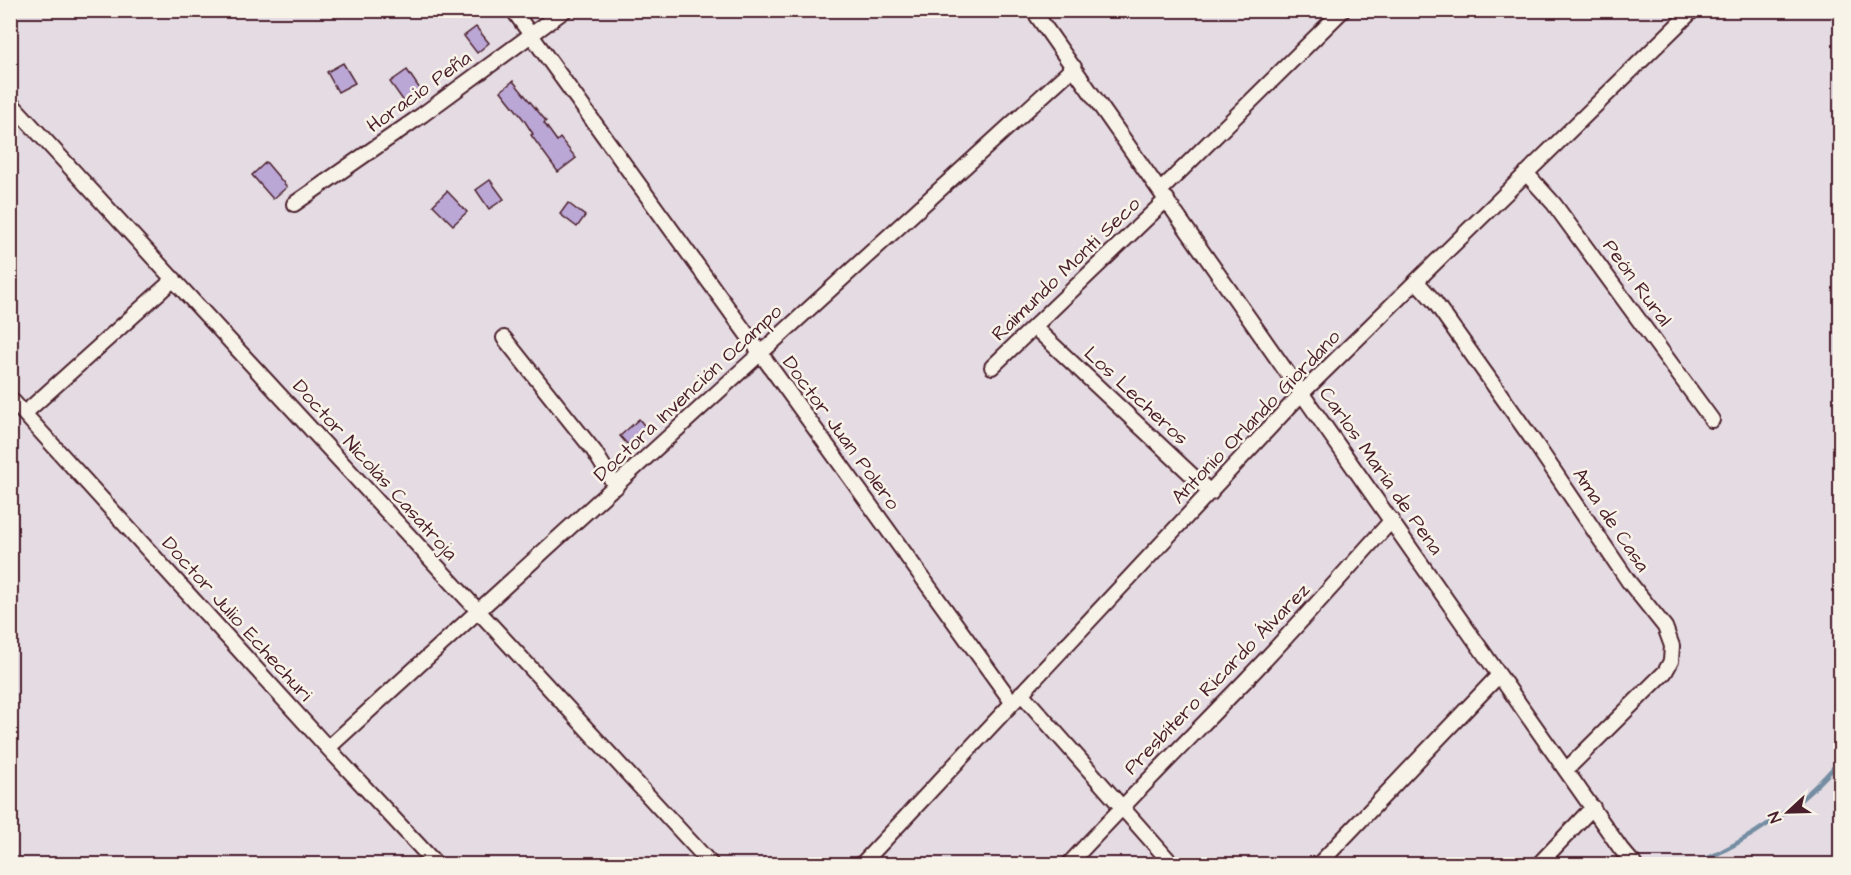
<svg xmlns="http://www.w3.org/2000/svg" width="1851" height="875" viewBox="0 0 1851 875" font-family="'Architects Daughter',sans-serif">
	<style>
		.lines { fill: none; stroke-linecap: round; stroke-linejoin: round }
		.stream { stroke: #748da2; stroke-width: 4.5 }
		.building { fill: #bba7d6; stroke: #4a1f2b; stroke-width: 1.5 }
		.minor-casing { stroke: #4a1f2b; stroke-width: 18 }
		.minor { stroke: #f7f3e8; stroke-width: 14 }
		.labels { text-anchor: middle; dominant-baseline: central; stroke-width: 5; stroke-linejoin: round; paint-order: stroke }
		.street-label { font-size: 20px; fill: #4a1f2b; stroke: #f7f3e8 }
	</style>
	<rect width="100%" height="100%" fill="#e5dce3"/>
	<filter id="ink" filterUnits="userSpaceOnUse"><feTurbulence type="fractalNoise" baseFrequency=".0167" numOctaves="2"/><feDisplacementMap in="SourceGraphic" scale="12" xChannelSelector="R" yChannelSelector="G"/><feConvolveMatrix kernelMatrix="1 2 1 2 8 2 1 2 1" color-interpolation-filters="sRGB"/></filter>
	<g filter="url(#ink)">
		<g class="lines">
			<path class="stream" d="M1696 864C1747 841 1805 804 1840 760"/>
		</g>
		<path class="building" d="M476 27 489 43 477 53 464 36Z
			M343 63 355 83 338 92 327 72Z
			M407 70 422 92 405 103 390 82Z
			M513 81 546 121 544 123 557 141 560 138 576 158 558 172 531 135 533 134 524 120 501 91Z
			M266 162 287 187 273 199 252 175Z
			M490 180 504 199 489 209 476 190Z
			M447 191 467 212 453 225 433 205Z
			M568 203 585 216 577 227 560 214Z
			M639 419 647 429 628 445 620 436Z"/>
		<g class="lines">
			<defs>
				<path id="minor" d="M513 10 1012 702
					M1033 10 1621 849 1634 864
					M10 102 711 864
					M1526 173 1554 204 1712 420
					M1160 191 1343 10
					M294 204 422 115 565 10
					M1417 282 1434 301 1537 446 1629 582 1665 627 1672 646 1671 661 1665 672 1566 770
					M1034 327 1211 493
					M504 338 594 451 616 487
					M992 367 1167 199
					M10 398 328 748 436 864
					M25 413 174 279
					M1021 693 1172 864
					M328 748 1074 67
					M862 864 1302 393 1693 10
					M1069 864C1126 802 1186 742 1245 681 1295 629 1343 574 1392 520
					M1319 864 1499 675
					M1539 864 1593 807"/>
			</defs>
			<use href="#minor" class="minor-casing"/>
			<use href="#minor" class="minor"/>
		</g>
	</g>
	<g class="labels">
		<g class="street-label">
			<text transform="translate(419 92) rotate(-36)">Horacio Peña</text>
			<text transform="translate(1066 269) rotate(-44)">Raimundo Monti Seco</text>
			<text transform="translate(1637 283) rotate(54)">Peón Rural</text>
			<text transform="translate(688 393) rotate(-43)">Doctora Invención Ocampo</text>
			<text transform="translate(1136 396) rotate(43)">Los Lecheros</text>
			<text transform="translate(1256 417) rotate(-46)">Antonio Orlando Giordano</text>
			<text transform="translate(841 433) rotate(54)">Doctor Juan Polero</text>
			<text transform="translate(375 470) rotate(48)">Doctor Nicolás Casatroja</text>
			<text transform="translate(1381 471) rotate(55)">Carlos María de Pena</text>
			<text transform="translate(1611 520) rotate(56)">Ama de Casa</text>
			<text transform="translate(237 619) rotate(48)">Doctor Julio Echechuri</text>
			<text transform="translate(1217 679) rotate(-46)">Presbítero Ricardo Álvarez</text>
		</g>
	</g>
	<rect width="1851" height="875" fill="none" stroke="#f7f3e8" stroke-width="36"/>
	<rect x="18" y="18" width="1815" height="839" fill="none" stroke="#4a1f2b" stroke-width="2" filter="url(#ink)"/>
	<g transform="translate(1788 812) rotate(248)" stroke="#f7f3e8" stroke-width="4.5" paint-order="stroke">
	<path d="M0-4.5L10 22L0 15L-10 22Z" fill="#4a1f2b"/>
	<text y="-9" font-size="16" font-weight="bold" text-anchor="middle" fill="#4a1f2b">N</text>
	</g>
</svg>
